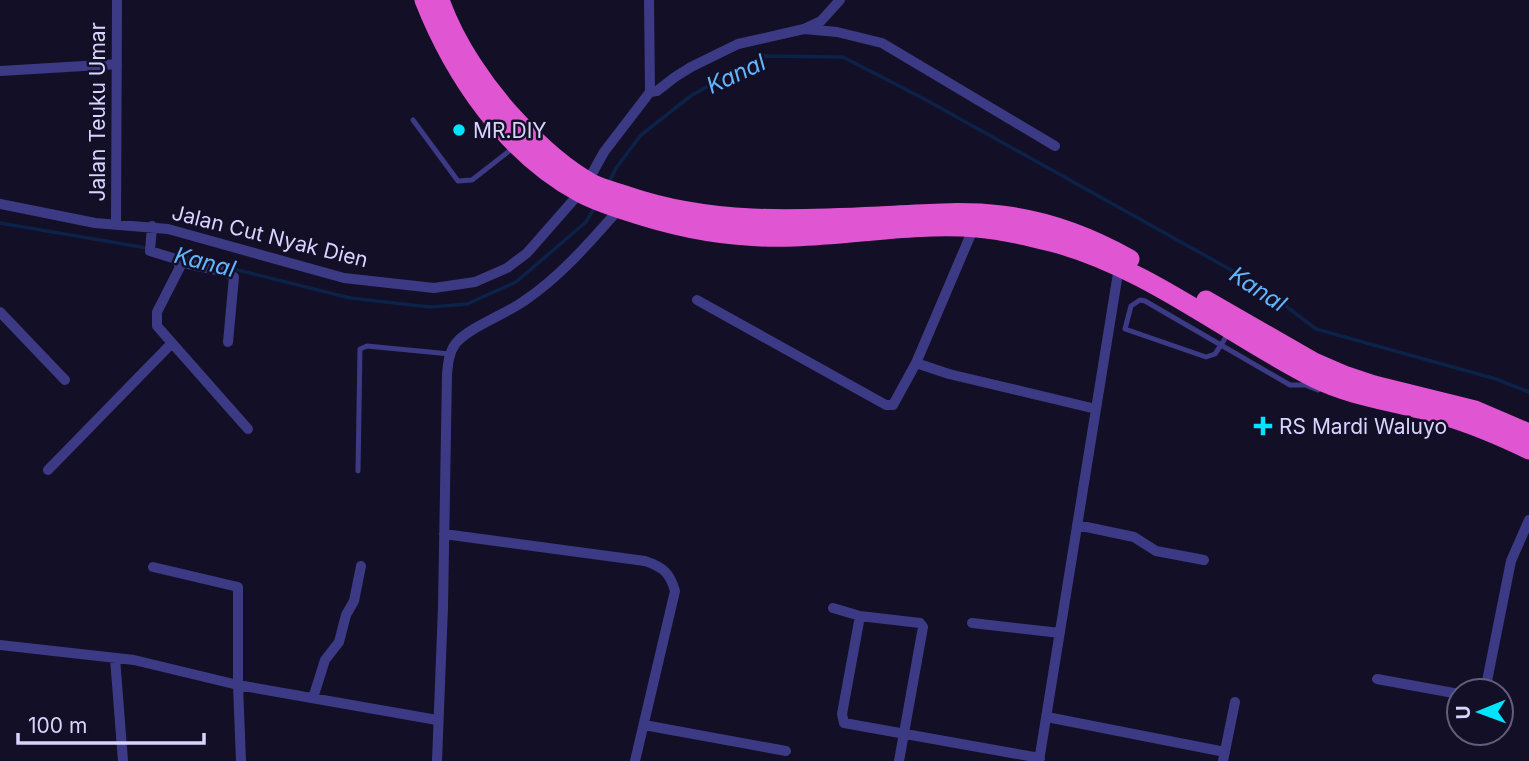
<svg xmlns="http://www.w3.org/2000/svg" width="1529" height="761" viewBox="0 0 1529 761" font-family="Inter,sans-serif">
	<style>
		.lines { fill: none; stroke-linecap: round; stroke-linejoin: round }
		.stream { stroke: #0c2248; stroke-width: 3.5 }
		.service { stroke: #3d3a85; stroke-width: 5 }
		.minor { stroke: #3d3a85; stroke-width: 10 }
		.trunk { stroke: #e055d1; stroke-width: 19 }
		.poi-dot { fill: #00e5ff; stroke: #130f26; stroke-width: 2.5 }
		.labels { text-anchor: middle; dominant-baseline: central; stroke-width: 5; stroke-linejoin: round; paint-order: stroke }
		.street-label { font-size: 21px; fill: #d9d4ff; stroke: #130f26 }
		.poi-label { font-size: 21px; fill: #d9d4ff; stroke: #130f26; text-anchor: start }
		.water-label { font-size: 23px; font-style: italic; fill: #62b6ff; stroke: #130f26 }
	</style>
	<rect width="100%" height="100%" fill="#130f26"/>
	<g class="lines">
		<path class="stream" d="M609 182 616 168 641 135 692 95 763 56 843 57 928 101 1258 285 1316 329 1496 379 1529 392
			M0 223 147 248
			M178 255 350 298 430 307 467 304 516 282 586 222 595 207"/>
		<path class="service" d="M413 120 458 181 472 180 513 148
			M1140 300 1145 301 1221 345 1215 354 1206 357 1125 329 1131 306Z
			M1229 332 1221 345 1290 385H1305L1318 390
			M358 471 360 349 367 346 450 354"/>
		<path class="minor" d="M804 29 837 32 882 43 1055 146
			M0 71 117 64
			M650 92 657 91 675 77 691 67 738 44 804 29 821 21 840 0
			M0 204 95 223 168 229 344 278 434 288 475 282 507 268 527 253 584 188 604 152 650 92 649 0
			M116 224 117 0
			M152 226 150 251 176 259 180 267 157 312V326L248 429
			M179 262 226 272 234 277 228 342
			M697 300 886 405H893L916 363 974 227
			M0 312 65 380
			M916 363 949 374 1096 409
			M48 470 172 343
			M1077 525 1134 537 1156 551 1204 560
			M444 534 645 561C663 567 670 573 675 591L635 761
			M153 567 238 587V685L241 761
			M833 608 860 616 920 623 923 627 899 761
			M860 616 842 714 844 723 1040 758
			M972 623 1060 633
			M0 645 134 660 238 685 437 720
			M115 658 123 761
			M1377 679 1459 694
			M1485 691 1511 561 1529 520
			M313 698 325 660 339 642 346 615 354 601 361 566
			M1047 717 1225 752
			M644 725 786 751
			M437 761 443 607 447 374C448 363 449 352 456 343 468 328 506 314 524 301 561 276 591 241 620 208
			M1039 761 1119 267
			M1223 761 1235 702"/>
		<path class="trunk" d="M424 0C454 76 506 153 580 193 600 204 623 210 645 217 694 232 743 239 794 237 854 235 917 223 977 228 1002 230 1027 236 1051 242 1147 267 1227 334 1314 378 1354 398 1399 402 1441 415 1472 424 1500 436 1529 450
			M440 0C455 43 485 87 516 120 538 144 564 168 593 184 604 189 616 192 628 196 710 224 794 220 879 216 919 214 961 210 1001 215 1045 220 1091 237 1130 259
			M1206 300 1314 362 1344 375 1374 385 1475 410 1529 433"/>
	</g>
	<g class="poi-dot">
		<circle cx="459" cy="130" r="7"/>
		<path d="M1259.5 415.5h7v7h7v7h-7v7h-7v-7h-7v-7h7z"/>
	</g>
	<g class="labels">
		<g class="street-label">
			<text transform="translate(97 112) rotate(-90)">Jalan Teuku Umar</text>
			<text transform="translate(270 236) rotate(14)">Jalan Cut Nyak Dien</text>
		</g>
		<g class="poi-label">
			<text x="473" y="130">MR.DIY</text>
			<text x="1279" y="426">RS Mardi Waluyo</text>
		</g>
		<g class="water-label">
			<text transform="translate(736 74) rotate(-25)">Kanal</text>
			<text transform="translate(205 262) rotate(14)">Kanal</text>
			<text transform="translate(1258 289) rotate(33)">Kanal</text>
		</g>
	</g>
	<g transform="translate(1480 712) rotate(269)"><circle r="33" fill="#130f26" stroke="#625e7d" stroke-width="2"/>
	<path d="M0-5L12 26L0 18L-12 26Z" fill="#00e5ff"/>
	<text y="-10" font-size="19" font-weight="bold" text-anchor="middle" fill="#d9d4ff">U</text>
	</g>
	<path d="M18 733v10h186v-10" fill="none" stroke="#d9d4ff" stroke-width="3.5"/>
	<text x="28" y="733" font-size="21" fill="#d9d4ff" stroke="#130f26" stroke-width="5" paint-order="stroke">100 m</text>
</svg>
